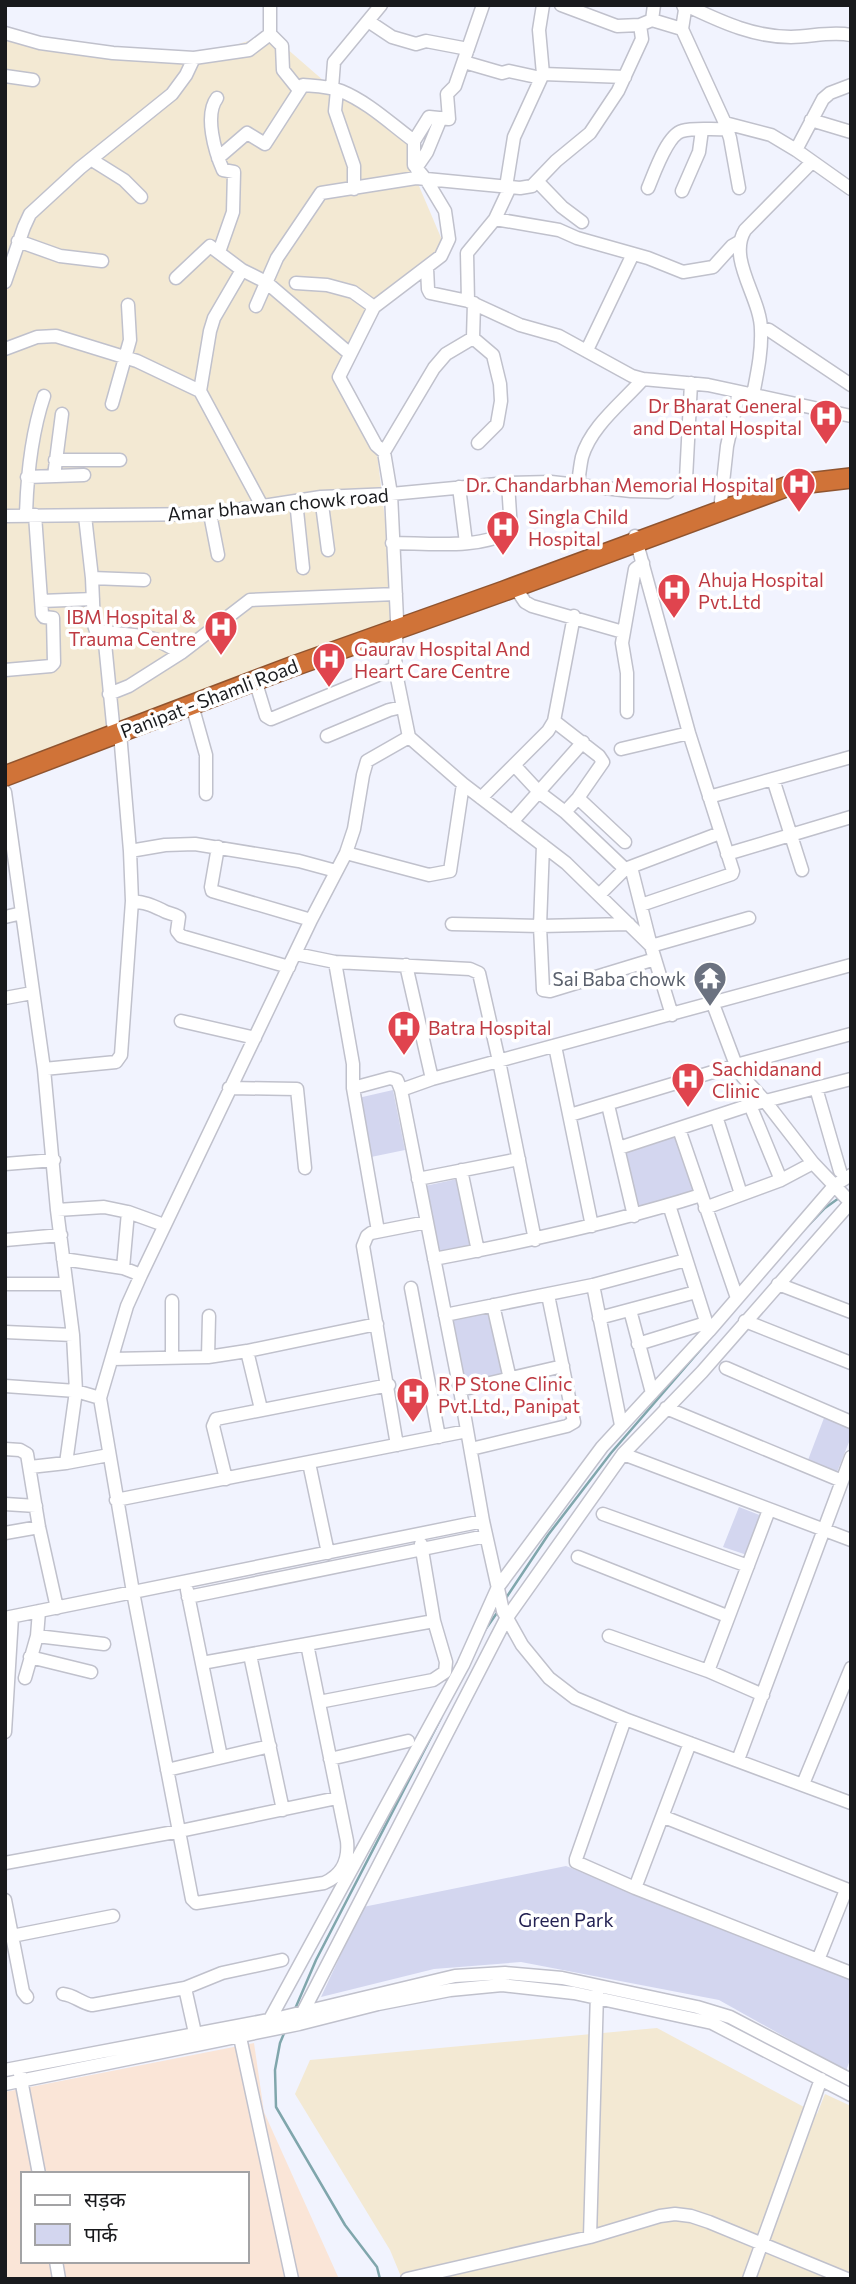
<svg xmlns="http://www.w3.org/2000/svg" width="856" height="2284" viewBox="0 0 856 2284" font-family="Commissioner,'Noto Sans Devanagari',sans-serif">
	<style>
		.commercial { fill: #f3e9d3 }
		.industrial { fill: #fae5d7; fill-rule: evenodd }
		.green { fill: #d3d6ef }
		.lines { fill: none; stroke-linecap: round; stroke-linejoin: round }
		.stream { stroke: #80a6ac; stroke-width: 2.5 }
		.minor-casing { stroke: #c0c1cc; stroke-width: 15 }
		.highway-casing { stroke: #90542f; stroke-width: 22 }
		.minor { stroke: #fff; stroke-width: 12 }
		.highway { stroke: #d07338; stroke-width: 19 }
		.labels { text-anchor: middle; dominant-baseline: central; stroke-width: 7; stroke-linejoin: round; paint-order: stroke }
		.health-label { font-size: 19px; fill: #be3a42; stroke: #fff; text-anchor: start }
		.street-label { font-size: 19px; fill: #191a1d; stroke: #fff }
		.worship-label { font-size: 19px; fill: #5b616d; stroke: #fff; text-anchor: end }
		.park-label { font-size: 19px; fill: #242253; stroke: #fff }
	</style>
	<rect width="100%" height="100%" fill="#f1f3fe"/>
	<path class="commercial" d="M5 29 40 43 194 58 270 34 332 88 414 141 416 179 445 247 374 307 339 377 376 445 397 619 5 766Z
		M657 2028 817 2114 825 2094 851 2106V2279H402L390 2250 295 2094 310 2060Z"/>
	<path class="industrial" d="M254 2043 264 2112 339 2279H5V2092ZM23 2174H247V2261H23Z"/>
	<path class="green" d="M393 1090 405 1150 371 1157 358 1098Z
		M678 1136 693 1192 639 1207 623 1151Z
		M457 1179 471 1248 439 1254 425 1186Z
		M490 1312 503 1376 464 1384 451 1320Z
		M824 1418 851 1428V1437L837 1472 808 1460Z
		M739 1507 762 1516 747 1555 723 1547Z
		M566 1866 851 1977V2057L846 2071 719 2000 521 1962 434 1969 321 1997 363 1907Z"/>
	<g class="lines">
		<path class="stream" d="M803 1231 825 1208 839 1198
			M506 1598 548 1535 611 1453 707 1342
			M485 1630 499 1610
			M295 2009 316 1960 441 1718
			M285 2031 280 2043 275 2070 276 2107 345 2225 377 2267 380 2279"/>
		<defs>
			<path id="minor" d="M561 5 617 26 640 25 652 20 682 29
				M683 5 685 10 682 29 725 123 771 135 796 150 851 189
				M692 8C724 23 755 37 791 37 811 37 830 31 851 35
				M652 20 654 5
				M368 21 392 37 416 44 426 41 468 49
				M5 33 40 43 113 53 194 58 249 50 270 34V5
				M270 34 282 46 283 70 299 90
				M464 62 502 73 509 71 541 78
				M543 74 625 77
				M5 76 33 80
				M332 88 334 62 381 5
				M337 90 335 111 354 166V189
				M217 98C204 115 215 152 223 170L234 172 233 212 219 252
				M811 120 851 132
				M725 123 730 138 739 188
				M414 141 429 117 449 119 447 94 455 86 483 5
				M796 150 823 99 830 93 851 85
				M218 158 247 133 265 144 303 85C316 86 329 86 341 91 368 102 391 124 414 141V165L427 181 445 211 449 239 441 256 374 307 339 377 376 445 384 452
				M92 160 124 180 141 197
				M416 168 427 152 441 118
				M537 181 562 207 582 222
				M506 187 514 137 543 74 539 30 543 5
				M648 188C654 174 667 135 682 131 695 127 713 130 727 129
				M682 191 699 152 702 130
				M495 219 559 230 577 238 648 258 683 272 713 267 732 246 739 242
				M18 241 60 256 102 261
				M427 268 428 289 430 293 468 301 520 325 559 336 632 376 643 379 708 385 851 416
				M242 270 214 318 210 331 200 391 262 506
				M176 278 210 246 242 270 266 282 350 354
				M5 282 24 227 30 214 80 168 172 94 186 75 194 58
				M296 283 327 285 353 292 374 307
				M468 301 467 253 495 219 510 187
				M474 303 473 338 446 354 434 368 384 452 391 494 397 619 395 668 409 737 463 784 566 863 651 946 672 1015
				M256 306 277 258 321 193 416 178 520 188 532 186 556 161 590 133 618 91 642 39 640 25
				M762 328 769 330 851 385
				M473 338 493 355 500 384 501 401 497 424 478 443
				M5 349 37 337 56 336 137 361 200 391
				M587 350 633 254
				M753 395C757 374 762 352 761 330 761 298 727 259 745 230L812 162
				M112 404 130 340 128 305
				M55 460H120
				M54 476 62 414
				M27 477 84 475
				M686 479 691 383
				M578 485C579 476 580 466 582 457 591 426 622 403 643 379
				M459 487 466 543
				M321 497 328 550
				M296 501 303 568
				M724 509 721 501 727 446 739 392
				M210 514 218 555
				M5 516 210 514 321 497 391 494 508 483 551 482 631 491 668 492
				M26 516C27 475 31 435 44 396
				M85 516 92 578 94 625 96 631 143 636 157 640 181 653
				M635 536 689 733 733 871 732 874 641 905
				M392 543C427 543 483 550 511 530L508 483
				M92 578 144 580
				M515 587 525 602 532 606 623 632
				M41 601 93 599
				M5 670 51 666 54 663 53 618 44 617 42 614 35 515
				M255 680 266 716 271 719 395 668
				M109 694 129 686 181 653 250 600 396 594
				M192 705 206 755V794
				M627 712V673L622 643 635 569 643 563
				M554 721 599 756 603 762 578 798 565 812
				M327 736 389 710 402 707
				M621 749 689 733
				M514 765 540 793 565 812 625 869
				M773 779 802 870
				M5 792 44 1069 57 1210 73 1335 76 1391 66 1463
				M709 797 851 757
				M481 798 548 731 554 721 574 616
				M578 798 625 842
				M512 822 583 742
				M543 845 540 926 543 990 550 991 655 959
				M218 847 211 887 212 891 311 920
				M130 851 165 845 195 844 299 861 336 871
				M346 853 429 875 450 871 463 784
				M727 854 851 817
				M631 867 651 946 749 918
				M599 895 625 869 720 833
				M132 901C146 903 149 904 162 910 168 914 173 913 179 917L177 931 181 936 289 967
				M5 917 22 913
				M452 924 540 926 629 924
				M296 954 335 962 470 969 479 973 499 1061 535 1240
				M335 962 353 1064V1088L378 1231
				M406 965 432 1079
				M5 998 32 993
				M713 1004 736 1065 743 1077 765 1101 813 1163 851 1203
				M181 1021 255 1038
				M555 1046 592 1226
				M44 1069 116 1062 121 1055 132 901 130 851 120 733 113 724 104 633
				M229 1088 297 1089 305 1168
				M353 1088 390 1078 397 1080 401 1090 460 1390 483 1521 503 1611 522 1645 549 1678 575 1698 625 1719 851 1803
				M816 1088 840 1171
				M401 1090 432 1079 851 965
				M608 1105 634 1216
				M750 1105 781 1180
				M570 1115 736 1065 851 1034
				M716 1116 741 1194
				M679 1129 737 1298
				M619 1148 750 1105 851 1079
				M5 1164 54 1160
				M461 1170 478 1251
				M418 1179 519 1159
				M669 1205 709 1331
				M705 1208 781 1180 813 1163
				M57 1210 104 1207 128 1212 164 1225
				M5 1240 61 1235
				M63 1259 123 1268 141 1275
				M434 1259C524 1242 613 1223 701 1195
				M123 1268 128 1212
				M5 1284H66
				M778 1284 851 1312
				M593 1285 621 1425
				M411 1288 439 1437
				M493 1305 510 1379
				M630 1310 652 1393
				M445 1315 593 1285 686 1260
				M599 1318 696 1292
				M745 1321 851 1363
				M5 1332 73 1335
				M638 1344 706 1323
				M247 1351 261 1409
				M208 1357 209 1316
				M172 1358V1301
				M112 1359 208 1357 247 1351 377 1324
				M726 1368 851 1422
				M5 1386 76 1391 100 1398
				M460 1390 563 1366
				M666 1408 842 1481
				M397 1445 363 1246 367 1236 371 1233 427 1222
				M5 1449 20 1450 27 1454 39 1527 57 1608
				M471 1449 567 1426 574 1422 548 1295
				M623 1454 851 1540
				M309 1463 328 1553
				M30 1467 66 1463 109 1455
				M226 1479 213 1426 216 1419 389 1385
				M116 1500 467 1431
				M5 1504 36 1506
				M603 1514 748 1566
				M5 1533 39 1527
				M578 1557 727 1616
				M187 1590 221 1757
				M188 1597 486 1536
				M5 1618 483 1521
				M37 1636 104 1644
				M609 1636 708 1671 763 1695
				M307 1644 347 1841C349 1861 342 1875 324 1883L196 1903 192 1899 133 1592 100 1398 127 1306 141 1275 311 920 346 853 354 829 363 775 367 761 409 737
				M250 1655 283 1810
				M30 1657 91 1672
				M202 1663 434 1621
				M708 1671 769 1510
				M25 1678 37 1636 39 1611
				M319 1702 433 1680 445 1672 446 1662 434 1621 421 1544
				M625 1719 576 1859V1862L635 1888 851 1973
				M5 1732 12 1617
				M330 1759 408 1741
				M738 1760 851 1457
				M167 1770 270 1746
				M803 1784 851 1668
				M664 1817 851 1891
				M5 1863 180 1831 337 1798
				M635 1888 690 1743
				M5 1900 23 1992 27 1997
				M12 1936 113 1916
				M818 1960 846 1890
				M185 1988 222 1973 282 1960
				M63 1994C74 1995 81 2003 92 2005L185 1988 195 2033
				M303 2012 506 1619 623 1454 702 1372 851 1202
				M270 2019 463 1665 498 1587 602 1447 709 1331 835 1185 851 1175
				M238 2028 292 2279
				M5 2070 279 2018 455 1976 505 1973 562 1978 697 2007 730 2017 851 2080
				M20 2074 39 2174
				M5 2084 299 2024 378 2004 450 1990 502 1985 574 1993 712 2023 851 2095
				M590 2237 597 1993
				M56 2261 59 2279
				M407 2279 590 2237 660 2216 675 2214 691 2216 709 2222 847 2279
				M749 2279 821 2079"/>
			<path id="highway" d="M5 776 291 667 504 591 791 485 851 478"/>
		</defs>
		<use href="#minor" class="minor-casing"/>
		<use href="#highway" class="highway-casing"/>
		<use href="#minor" class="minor"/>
		<use href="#highway" class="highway"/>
	</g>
	<defs>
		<symbol id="hospital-pin" viewBox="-11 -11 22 30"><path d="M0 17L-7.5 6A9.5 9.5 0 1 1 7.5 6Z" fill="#e0444e" stroke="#fff"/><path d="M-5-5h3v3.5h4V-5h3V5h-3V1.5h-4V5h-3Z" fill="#fff"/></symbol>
		<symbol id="temple-pin" viewBox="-11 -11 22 30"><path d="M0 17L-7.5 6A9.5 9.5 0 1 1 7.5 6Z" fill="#6b7280" stroke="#fff"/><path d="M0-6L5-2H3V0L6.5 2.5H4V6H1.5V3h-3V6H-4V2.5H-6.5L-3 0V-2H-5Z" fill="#fff"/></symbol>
	</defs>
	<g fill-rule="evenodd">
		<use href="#hospital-pin" x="807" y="397" width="38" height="52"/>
		<use href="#hospital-pin" x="780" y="465" width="38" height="52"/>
		<use href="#hospital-pin" x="484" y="508" width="38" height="52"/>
		<use href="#hospital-pin" x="655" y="571" width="38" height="52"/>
		<use href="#hospital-pin" x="202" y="608" width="38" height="52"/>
		<use href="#hospital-pin" x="310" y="640" width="38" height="52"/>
		<use href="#temple-pin" x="691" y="959" width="38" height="52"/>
		<use href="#hospital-pin" x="385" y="1008" width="38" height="52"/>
		<use href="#hospital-pin" x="669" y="1060" width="38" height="52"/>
		<use href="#hospital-pin" x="394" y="1375" width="38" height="52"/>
	</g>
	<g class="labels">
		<g class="health-label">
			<text x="802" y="405" text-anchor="end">Dr Bharat General<tspan x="802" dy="22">and Dental Hospital</tspan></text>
			<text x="774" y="484" text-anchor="end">Dr. Chandarbhan Memorial Hospital</text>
			<text x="528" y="516">Singla Child<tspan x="528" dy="22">Hospital</tspan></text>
			<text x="698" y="579">Ahuja Hospital<tspan x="698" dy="22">Pvt.Ltd</tspan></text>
			<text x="196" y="616" text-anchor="end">IBM Hospital &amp;<tspan x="196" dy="22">Trauma Centre</tspan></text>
			<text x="354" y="648">Gaurav Hospital And<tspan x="354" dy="22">Heart Care Centre</tspan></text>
			<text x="428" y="1027">Batra Hospital</text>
			<text x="712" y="1068">Sachidanand<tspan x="712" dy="22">Clinic</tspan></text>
			<text x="438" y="1383">R P Stone Clinic<tspan x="438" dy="22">Pvt.Ltd., Panipat</tspan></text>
		</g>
		<g class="street-label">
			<text transform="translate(278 504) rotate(-5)">Amar bhawan chowk road</text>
			<text transform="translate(209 698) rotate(-21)">Panipat - Shamli Road</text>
		</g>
		<g class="worship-label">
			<text x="686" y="978">Sai Baba chowk</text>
		</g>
		<g class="park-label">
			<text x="566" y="1919">Green Park</text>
		</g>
	</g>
	<rect width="856" height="2284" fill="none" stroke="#191a1d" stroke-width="14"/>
	<rect x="21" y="2172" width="228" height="91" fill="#ffffff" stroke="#a3a3a5" stroke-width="2"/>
	<rect x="35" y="2195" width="35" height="10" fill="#ffffff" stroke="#a3a3a5" stroke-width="2"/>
	<text x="84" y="2207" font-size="21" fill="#191a1d">सड़क</text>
	<rect x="35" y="2224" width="35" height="21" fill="#d3d6ef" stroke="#a3a3a5" stroke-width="2"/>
	<text x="84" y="2242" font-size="21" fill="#191a1d">पार्क</text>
</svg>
